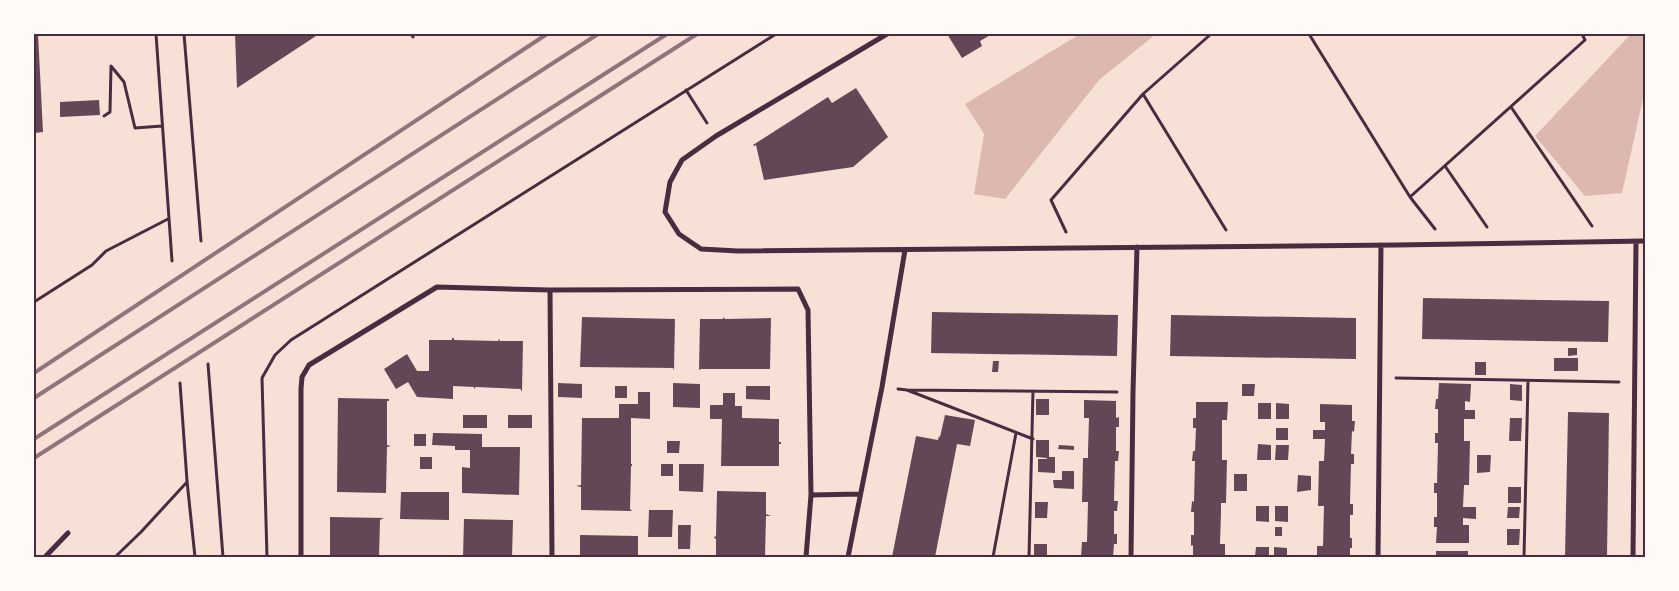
<svg xmlns="http://www.w3.org/2000/svg" width="1679" height="591" viewBox="0 0 1679 591" font-family="'Source Sans 3',sans-serif">
	<style>
		.water { fill: #dcb8b0 }
		.building { fill: #644757 }
		.lines { fill: none; stroke-linecap: round; stroke-linejoin: round }
		.path { stroke: #4a2c40; stroke-width: 3 }
		.minor { stroke: #4a2c40; stroke-width: 5 }
		.rail { stroke: #8f747c; stroke-width: 4 }
		.neatline { fill: none; stroke: #4a2c40; stroke-width: 2 }
	</style>
	<rect width="100%" height="100%" fill="#f7e1d7"/>
	<path class="water" d="M1080 34H1156L1099 80 1005 199 974 194 984 134 965 104Z
		M1631 34H1645V90L1622 193 1585 196 1535 136Z"/>
	<path class="building" d="M34 34H38L43 132 34 133Z
		M235 34H319L237 88Z
		M947 34H992L980 41 982 46 962 58Z
		M856 88 888 137 853 167 764 180 756 145 754 146 753 145 828 97 832 103Z
		M99 100 100 115 60 117V102Z
		M1423 298 1609 301 1608 342 1422 339Z
		M932 312 1118 315 1117 356 931 353Z
		M1171 315 1356 318V359L1170 356Z
		M582 317 675 319 674 370 673 368 580 367Z
		M723 317 725 319 771 318 770 369H701L699 370 700 319H723Z
		M452 338H454V340L498 341 499 339 500 341H523L522 391H521V389L476 387 474 389V387L453 386V399L417 397 408 382 396 389 384 369 407 354 417 371H429V340H452Z
		M1568 348H1577V355L1568 356Z
		M1554 358H1578V371H1554Z
		M993 361H999L998 372H992Z
		M1475 362H1486V375H1475Z
		M558 383 582 384V398L558 397Z
		M673 383 700 384V408L673 407Z
		M1439 383 1471 384 1470 402 1465 401V410H1475V419H1464V441H1470L1469 485H1464L1463 507H1476V519L1463 518V525H1469V543H1436L1437 527H1434V517H1437V493H1434V483H1437L1438 443H1435V433H1438V409H1435L1436 399H1438Z
		M1242 384H1255L1254 396H1242Z
		M1510 384 1522 385V401L1510 400Z
		M615 386H627V398H615Z
		M746 386H770V400L746 399Z
		M638 392H650V419L631 418V464H632V466H631L630 509 632 511 581 510V487L576 486 581 485 582 418H619V404H638Z
		M723 393H735V406H742V418L779 419V442H781V444H779V466H721L722 419H710V405H723Z
		M338 398 389 399V401H387V445L391 446 387 447 386 493 337 492Z
		M1036 399H1049V415H1036Z
		M1084 400 1116 401V418L1119 417V427H1116V451H1119L1118 461H1115L1114 501H1118L1117 511H1114V534H1117V544H1114L1113 557H1081L1082 542H1087L1088 502H1082L1083 458H1088V450L1089 418H1084Z
		M1196 402H1228L1227 420H1222V460H1227L1226 503H1221V512L1220 544H1225V557H1193V545L1191 546V535H1194V512H1191L1192 501 1194 502 1195 461H1192L1193 451H1195L1196 428H1193V418H1196Z
		M1258 403H1271V419H1258Z
		M1276 403 1289 404V419H1276Z
		M1320 404 1352 405V421H1355L1354 432 1352 431 1351 454H1354V464H1351L1350 504H1353V515H1350V538H1352V548H1350V557H1317V546H1323L1324 506H1318L1319 461H1324L1325 439H1313V430H1325V422H1320Z
		M1568 412 1609 413 1607 557H1565Z
		M463 415H487V428H463Z
		M508 415H532V428H508Z
		M945 415 975 420 970 446 957 444 935 557H892L916 436 938 440 939 436 940 437Z
		M1510 418H1522L1521 441H1509Z
		M1276 428H1288V440H1276Z
		M433 433 482 434V447H520L519 495 462 493V467L470 468V450H455V446L432 445Z
		M414 434H426V446H414Z
		M1036 440H1049V457H1055V473L1038 472V459H1047V458L1036 457Z
		M667 441H680L679 453H667Z
		M1258 444 1271 445V460H1257Z
		M1059 445 1074 446V450L1058 449Z
		M1276 445H1289L1288 460H1275Z
		M1477 455H1491L1490 472 1477 473Z
		M420 457H432V469H420Z
		M661 464H673V476H661Z
		M679 464H704L703 492 679 491Z
		M1062 471H1074V489L1054 488 1053 480H1062Z
		M1234 474H1247V491H1234Z
		M1298 475 1311 476V490L1297 492Z
		M1508 487H1521V503H1508Z
		M717 491 766 492V514L771 516H766L765 557H716V539L714 538 715 536 716 537Z
		M401 492H449V520L400 519Z
		M1035 502H1048L1047 518H1035Z
		M1256 506H1269V522L1256 521Z
		M1275 506H1288V522L1275 521Z
		M1508 507H1520L1519 518H1507Z
		M649 510H673L672 537H648Z
		M330 517 384 518 380 520 379 557H330Z
		M464 519 513 520 512 557H463Z
		M678 525H691L690 549H678Z
		M1275 527H1282V536H1275Z
		M1507 529H1520L1519 545H1507Z
		M580 535 638 536V557H580Z
		M1034 544H1047V557H1034Z
		M1256 547H1269V557H1255Z
		M1274 547 1287 548V557H1274Z
		M1436 551H1468V557H1436Z"/>
	<g class="lines">
		<path class="path" d="M156 34 172 261
			M184 34 201 241
			M411 34 413 37
			M1309 34 1410 197 1435 229
			M686 90 707 123
			M1143 94 1226 230
			M1511 107 1592 226
			M104 116 110 112 111 66 124 82 135 128 162 126
			M1445 166 1487 227
			M1410 197 1585 40 1582 34
			M1066 232 1051 200 1143 94 1211 34
			M34 302 92 265 106 251 168 219
			M208 364 223 557
			M1396 378 1619 382
			M180 383 187 481 195 557
			M898 389 907 390 1033 439
			M907 390 1117 392
			M115 557 141 532 187 482
			M267 557 262 378 275 355 291 340 776 34
			M993 557 1016 433
			M1029 557 1033 391
			M1524 557 1528 381"/>
		<path class="minor" d="M887 34 716 136 682 160 670 182 665 212 679 234 701 249 738 251 1396 245 1645 241
			M550 290 552 557
			M45 557 68 533
			M301 557V389L302 377 309 365 437 287 550 290 798 289 808 310 811 495 860 494
			M806 557 811 495
			M848 557 882 387 905 250
			M1131 557 1133 392 1137 247
			M1378 557 1381 245
			M1633 557 1636 241"/>
		<path class="rail" d="M34 373 547 34
			M34 398 598 34
			M34 439 667 34
			M34 458 697 34"/>
	</g>
	<rect width="1679" height="591" fill="none" stroke="#fffaf5" stroke-width="70"/>
	<rect x="35" y="35" width="1609" height="521" class="neatline"/>
</svg>
